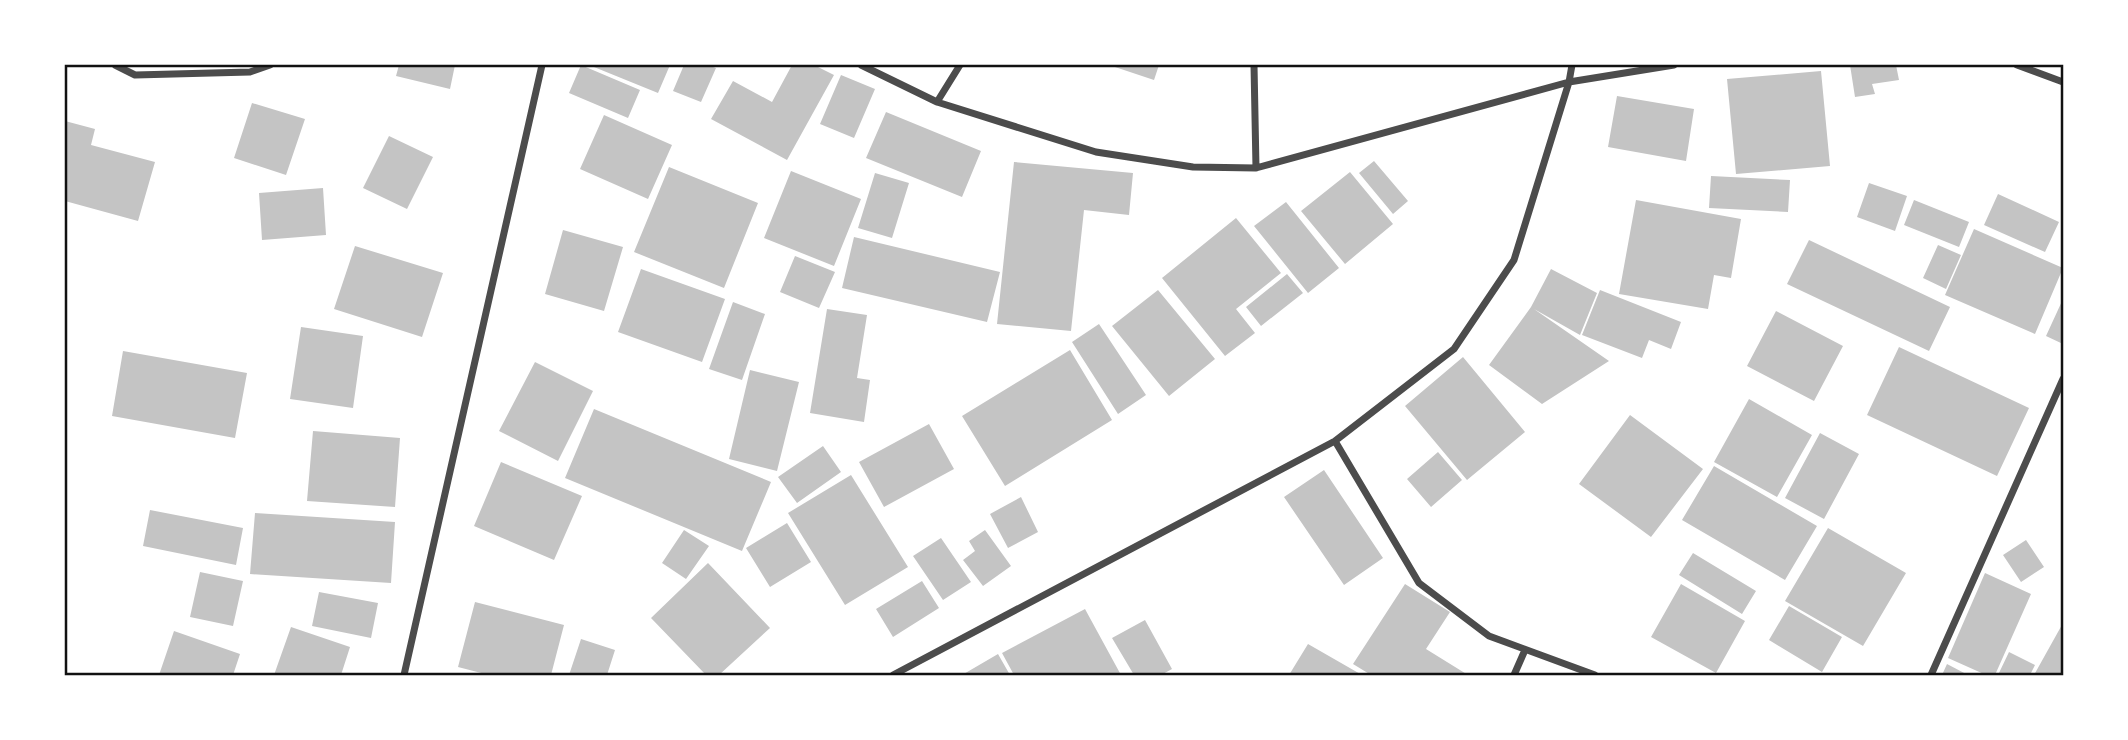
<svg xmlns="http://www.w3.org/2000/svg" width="2128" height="740" viewBox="0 0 2128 740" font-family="'Exo 2',sans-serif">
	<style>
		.building { fill: #c4c4c4 }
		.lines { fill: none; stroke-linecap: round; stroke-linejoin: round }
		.minor { stroke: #4c4c4c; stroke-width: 7 }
		.neatline { fill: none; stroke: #111; stroke-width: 2.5 }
	</style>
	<rect width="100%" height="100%" fill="#fff"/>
	<path class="building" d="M399 65H455L450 89 396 76Z
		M581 65 640 90 628 118 569 93Z
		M589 65H670L658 93Z
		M684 65H707L716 68 701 102 673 91Z
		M792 65H814L834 75 787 160 711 119 733 81 772 102Z
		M1109 65H1159L1154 80Z
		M1850 65H1896L1899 80 1872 84 1875 94 1855 97Z
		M1821 71 1830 166 1736 174 1727 79Z
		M841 75 875 89 854 138 820 124Z
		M1617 96 1694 109 1686 161 1608 147Z
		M252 103 305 119 286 175 234 158Z
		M886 112 981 151 962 197 866 158Z
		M604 115 672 145 648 199 580 169Z
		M65 121 95 129 91 145 155 162 138 221 65 201Z
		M389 136 433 157 407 209 363 188Z
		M1374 161 1408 201 1393 214 1359 173Z
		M1014 162 1133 173 1129 215 1084 210 1071 331 997 324Z
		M669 167 758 203 724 288 634 252Z
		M791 171 861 199 834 266 764 238Z
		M1350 172 1393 224 1345 264 1301 211Z
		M875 173 909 183 892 238 858 228Z
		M1711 176 1790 180 1788 212 1709 208Z
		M1869 183 1907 196 1895 231 1857 217Z
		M323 188 326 235 262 240 259 193Z
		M1998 194 2059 222 2045 252 1984 225Z
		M1636 200 1741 219 1731 278 1714 275 1708 309 1619 294Z
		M1914 200 1969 222 1959 247 1904 225Z
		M1286 202 1339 268 1308 293 1254 226Z
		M1236 218 1281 273 1236 309 1255 333 1225 356 1162 278Z
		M1974 229 2063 268 2035 334 1945 295Z
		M563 230 623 247 604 311 545 294Z
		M854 237 1000 272 987 322 842 288Z
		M1809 240 1950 307 1929 351 1787 284Z
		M1938 245 1961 255 1946 289 1923 278Z
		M355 246 443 273 422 337 334 309Z
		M795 256 835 272 819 308 780 292Z
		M641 269 725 299 702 362 618 332Z
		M1551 269 1597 293 1580 335 1534 309 1609 361 1542 404 1489 365 1531 307Z
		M1287 274 1303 293 1261 326 1246 307Z
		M1158 290 1215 359 1169 396 1112 326Z
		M1600 290 1681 322 1671 349 1649 340 1642 358 1582 335Z
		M2063 299V344L2046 336Z
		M733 302 765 314 742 380 709 369Z
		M827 309 867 315 857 378 870 380 864 422 810 413Z
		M1776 311 1843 346 1814 401 1747 366Z
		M1099 324 1146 395 1118 414 1072 342Z
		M301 327 363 336 353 408 290 399Z
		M1899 347 2029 408 1997 476 1867 415Z
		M1070 350 1112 420 1005 486 962 416Z
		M123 351 247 373 235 438 112 416Z
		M1463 357 1525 432 1467 480 1405 406Z
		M535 362 593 391 558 461 499 431Z
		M750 370 799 382 777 471 729 459Z
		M1749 399 1812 435 1777 497 1714 462Z
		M594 409 771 482 742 551 565 478Z
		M1630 415 1703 469 1651 537 1579 484Z
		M929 424 954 469 884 507 859 462Z
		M313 431 400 438 395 507 307 501Z
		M1820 433 1859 454 1824 519 1785 498Z
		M823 446 841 472 797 503 778 477Z
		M1438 452 1462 480 1431 507 1407 479Z
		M501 462 582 496 554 560 474 526Z
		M1714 466 1817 526 1785 580 1682 520Z
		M1324 470 1383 558 1344 585 1284 497Z
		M851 475 908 567 845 605 788 513Z
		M1021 497 1038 532 1008 548 990 514Z
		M150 510 243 528 236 565 143 546Z
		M255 513 395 522 391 583 250 574Z
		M787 523 811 562 770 587 746 548Z
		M1828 528 1906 573 1863 646 1785 601Z
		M684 530 709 546 686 579 662 563Z
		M985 530 1011 566 983 586 963 560 975 551 969 541Z
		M941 538 971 582 943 600 913 556Z
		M2026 540 2044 567 2021 582 2003 555Z
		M1693 553 1756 591 1742 614 1679 575Z
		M708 563 770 628 719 675H706L651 618Z
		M200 572 243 581 233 626 190 617Z
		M1985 573 2031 594 1995 675H1986L1948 658Z
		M922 581 939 608 893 637 876 609Z
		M1405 584 1450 612 1426 649 1468 675H1371L1353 664Z
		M1681 584 1745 621 1716 673 1651 637Z
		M319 592 378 603 371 638 312 626Z
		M475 602 564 625 551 675H489L458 667Z
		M1789 606 1842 637 1822 672 1769 640Z
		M1085 609 1121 675H1014L1002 653Z
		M1145 620 1172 669 1161 675H1134L1112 638Z
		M2063 623V675H2034Z
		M291 627 350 647 341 675H274Z
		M174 631 240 654 233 675H159Z
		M581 639 615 650 607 675H569Z
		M1308 644 1362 675H1289Z
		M2009 652 2035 665 2030 675H1998Z
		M998 654 1010 675H962Z
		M1947 664 1968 675H1942Z"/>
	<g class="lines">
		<path class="minor" d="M115 65 135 75 250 72 270 65
			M861 65 937 102 1096 152 1193 167 1256 168 1569 82 1674 65
			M1254 65 1256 168
			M2017 65 2063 82
			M937 102 960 65
			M1335 441 1419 583 1489 636 1595 675
			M404 675 542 65
			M893 675 1335 441 1454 349 1514 260 1569 82 1572 65
			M1514 675 1525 650
			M1931 675 2063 379"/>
	</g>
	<rect width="2128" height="740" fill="none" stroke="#ffffff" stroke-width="133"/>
	<rect x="66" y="66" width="1996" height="608" class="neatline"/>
</svg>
